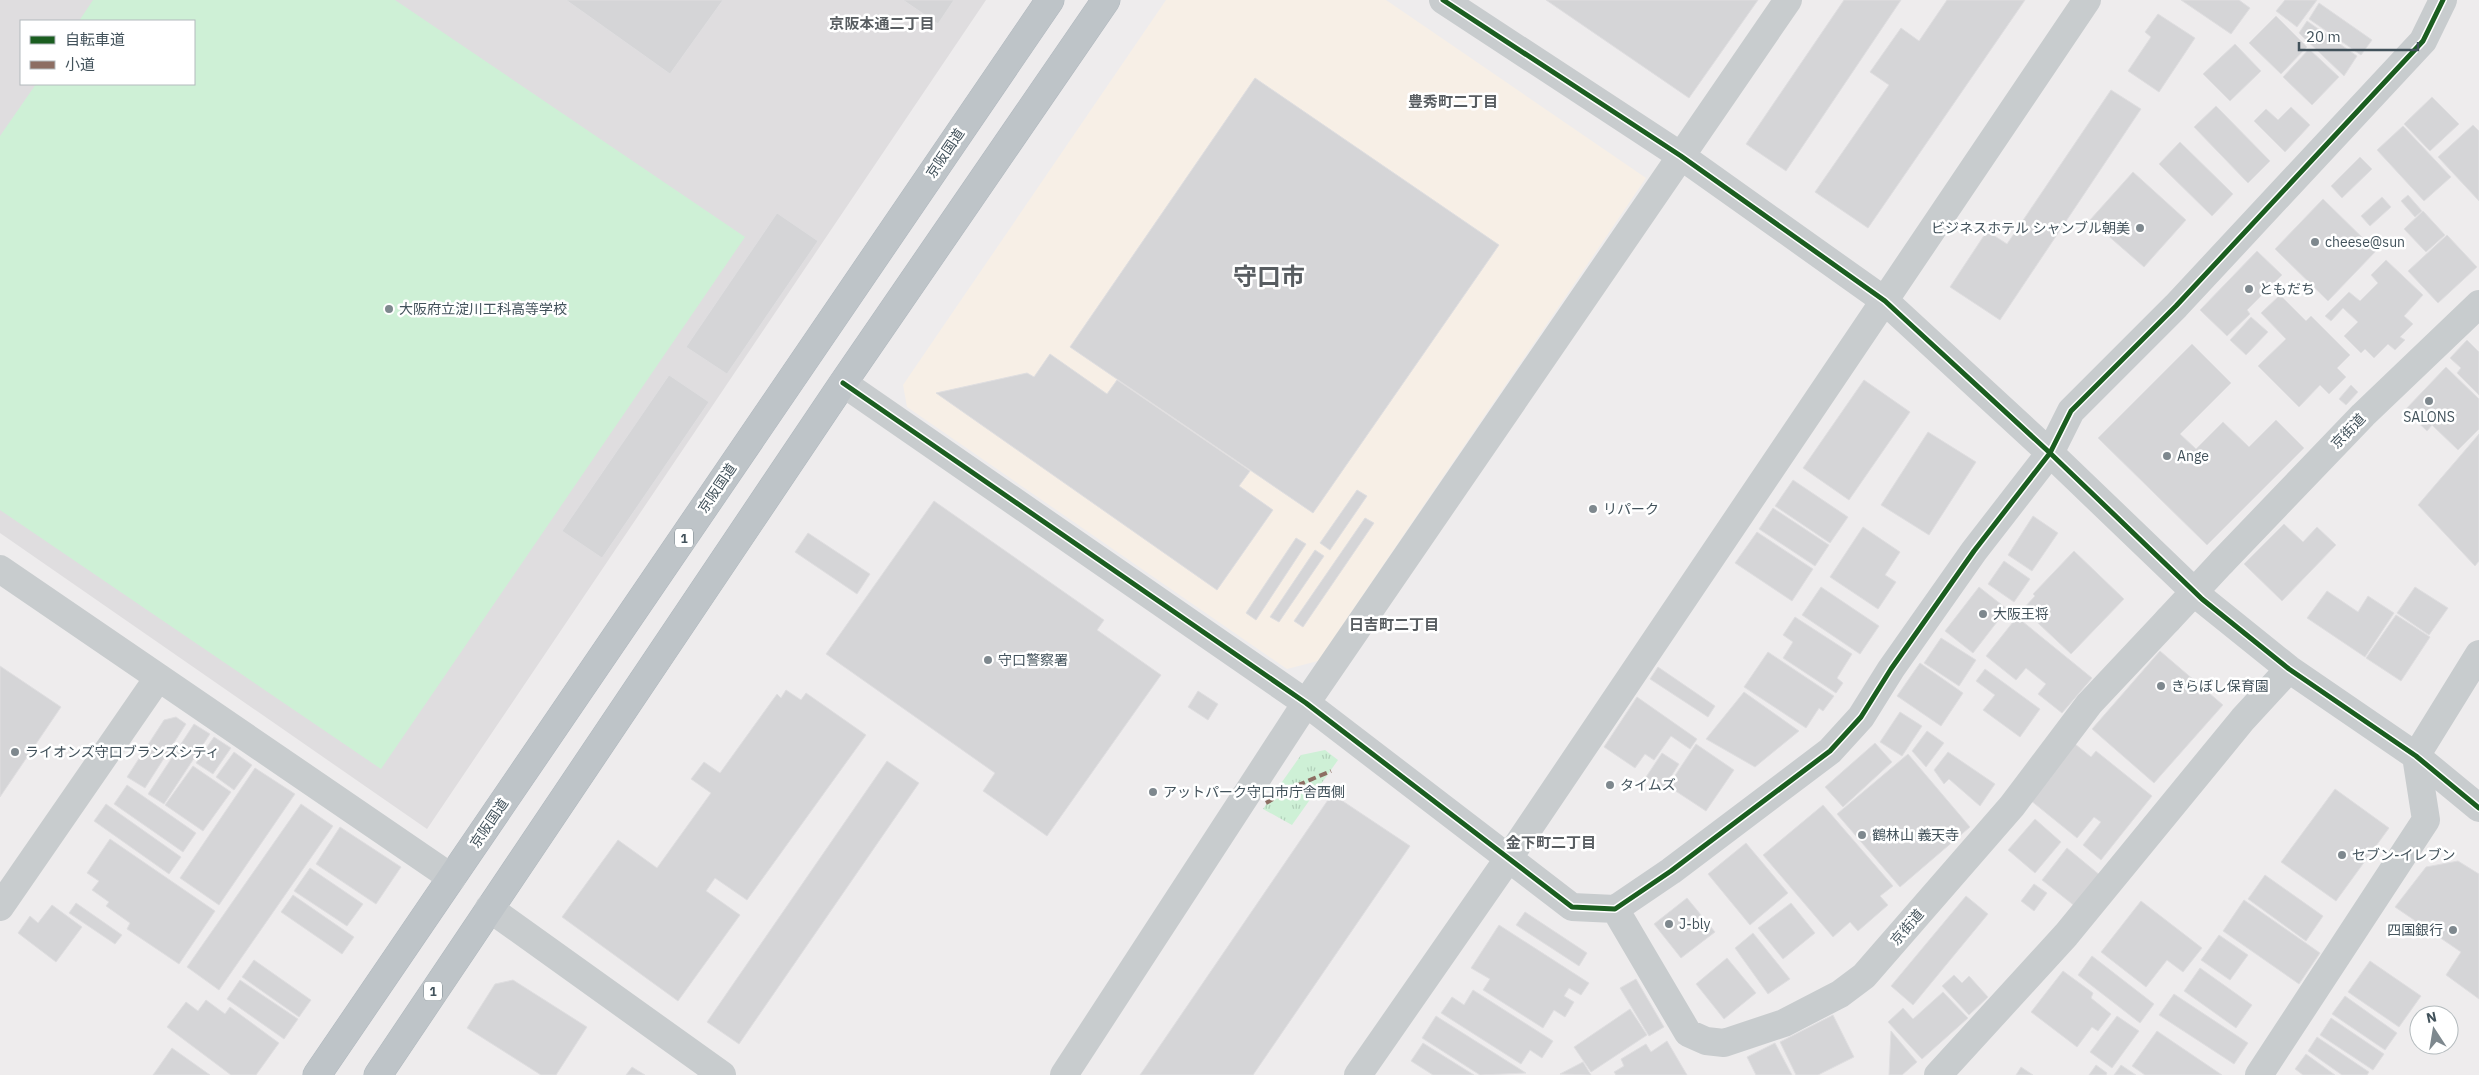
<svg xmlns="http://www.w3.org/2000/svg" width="2479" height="1075" viewBox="0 0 2479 1075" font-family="'IBM Plex Sans','Noto Sans JP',sans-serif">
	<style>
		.commercial { fill: #f7efe6 }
		.education { fill: #dfdddf; fill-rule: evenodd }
		.grass { fill: #cef0d6 }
		.park { fill: url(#park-tufts) }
		.building { fill: #d5d5d7; stroke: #dfdee0 }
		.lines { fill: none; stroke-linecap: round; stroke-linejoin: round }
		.trunk-casing { stroke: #b0b8be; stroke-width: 29 }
		.minor { stroke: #c8ccce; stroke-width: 28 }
		.trunk { stroke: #bec4c8; stroke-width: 28 }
		.minor-bridge { stroke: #c8ccce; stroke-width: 28 }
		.quiet { stroke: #8d6e63; stroke-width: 4; stroke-dasharray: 8 4; stroke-linecap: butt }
		.cycleway-casing { stroke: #fff; stroke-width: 8 }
		.cycleway { stroke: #1b5e20; stroke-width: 5 }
		.poi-dot { fill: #7e888e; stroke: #fff; stroke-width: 2 }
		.labels { text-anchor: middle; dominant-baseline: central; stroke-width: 5; stroke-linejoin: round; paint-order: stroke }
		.shield { fill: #fff; stroke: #7b868c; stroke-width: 1 }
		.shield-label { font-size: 12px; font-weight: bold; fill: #42525b }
		.street-label { font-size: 14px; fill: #42525b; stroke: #fff }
		.poi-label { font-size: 14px; fill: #42525b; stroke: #fff; text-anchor: start }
		.neighbourhood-label { font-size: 15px; font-weight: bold; fill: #585d61; stroke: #fff }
		.town-label { font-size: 24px; font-weight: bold; fill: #585d61; stroke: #fff }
	</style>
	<defs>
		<pattern id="park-tufts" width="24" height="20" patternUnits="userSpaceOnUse" patternTransform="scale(1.25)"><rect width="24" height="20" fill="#cef0d6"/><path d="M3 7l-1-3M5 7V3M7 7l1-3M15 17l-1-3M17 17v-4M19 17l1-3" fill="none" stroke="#b2d0ba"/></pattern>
	</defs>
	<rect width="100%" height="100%" fill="#eeeced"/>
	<path class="commercial" d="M1166 0H1386L1646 178 1318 661 1287 669 907 407 903 385Z"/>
	<path class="education" d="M0 0H986L427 829 0 533ZM21 21H194V84H21Z"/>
	<path class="grass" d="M93 0H395L745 237 381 769 0 510V136L36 84H194V21H79Z"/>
	<path class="park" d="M1325 750 1338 760 1292 825 1263 809 1301 755Z"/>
	<path class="building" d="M566 0H723L670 74Z
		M903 0H954L938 24Z
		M1546 0H1758L1689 98Z
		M1844 0H1901L1786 171 1746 144Z
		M1947 0H2025L1868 228 1815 192 1889 85 1870 72 1901 28 1919 41Z
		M2181 0H2239L2250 8 2231 34Z
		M2285 0H2317L2297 27 2276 11Z
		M2319 3 2372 40 2361 55 2309 19Z
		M2158 14 2195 38 2159 92 2128 71 2151 37 2145 32Z
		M2276 16 2307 47 2281 74 2249 43Z
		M2307 21 2357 56 2344 76 2299 33Z
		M2235 44 2261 71 2230 101 2203 74Z
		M2309 49 2339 77 2312 105 2283 77Z
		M1255 78 1499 245 1313 513 1070 347Z
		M2111 90 2141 109 2000 320 1950 287 1987 231 2007 244Z
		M2432 97 2459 124 2430 151 2404 124Z
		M2216 106 2270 161 2248 183 2194 127Z
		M2291 107 2310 125 2285 152 2254 121 2266 109 2278 120Z
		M2473 125 2479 131V201L2438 157Z
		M2403 126 2451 177 2424 201 2377 150Z
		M2180 142 2233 194 2212 216 2159 164Z
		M2360 157 2372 169 2342 198 2331 186Z
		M2133 172 2186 220 2144 267 2090 220Z
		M2408 195 2422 211 2415 217 2401 201Z
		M2382 197 2391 207 2370 226 2361 216Z
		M2323 199 2376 251 2328 301 2275 249Z
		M2423 211 2445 235 2426 252 2404 229Z
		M777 213 818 241 727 374 686 347Z
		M2447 235 2477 267 2438 303 2408 271Z
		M2257 251 2282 275 2247 310 2250 314 2227 336 2200 310Z
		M2386 260 2423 295 2404 316 2413 324 2400 337 2405 340 2395 350 2388 344 2374 358 2365 349 2361 353 2344 336 2358 322 2343 308 2331 321 2325 316 2349 292 2360 301 2378 283 2371 275Z
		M2280 295 2306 321 2311 316 2350 355 2337 368 2346 377 2329 394 2320 385 2299 407 2258 366 2286 339 2261 313Z
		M2251 317 2268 332 2246 355 2230 340Z
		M2467 340 2479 352V395L2457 373 2461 368 2450 358Z
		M2192 344 2231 383 2180 434 2196 449 2223 422 2249 447 2276 420 2304 448 2207 545 2098 438Z
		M1050 354 1107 394 1117 380 1250 471 1239 486 1273 510 1217 590 936 393 1027 373 1034 377Z
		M2446 367 2479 399V429L2458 450 2432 425 2427 431 2405 410Z
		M669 375 709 402 602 558 562 531Z
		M1864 380 1910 412 1849 500 1803 468Z
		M2351 385 2358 392 2346 405 2339 399Z
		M1928 432 1976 462 1929 535 1881 505Z
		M2479 434V561L2475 566 2418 505Z
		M1793 480 1848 517 1830 543 1775 506Z
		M1357 490 1367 496 1330 550 1320 543Z
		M934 501 1104 620 1097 630 1161 675 1047 836 983 791 995 773 826 654Z
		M1773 508 1829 545 1815 566 1759 529Z
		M2033 516 2058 533 2032 571 2008 555Z
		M1365 518 1374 523 1303 627 1294 621Z
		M2284 524 2303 542 2317 527 2336 545 2282 601 2244 564Z
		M1863 527 1900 552 1885 575 1896 582 1878 609 1830 577Z
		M1757 532 1813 569 1792 601 1735 563Z
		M808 533 870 574 857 594 795 552Z
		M1296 538 1306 544 1256 620 1246 613Z
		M1315 550 1324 556 1279 622 1270 617Z
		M2074 551 2124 599 2071 654 2023 609 2035 596 2033 594Z
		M2004 561 2030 579 2014 602 1988 584Z
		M1821 587 1879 626 1860 654 1802 615Z
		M1979 587 2007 609 1973 653 1945 631Z
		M2415 587 2448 608 2429 635 2397 613Z
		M2327 591 2358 612 2368 596 2394 613 2365 657 2307 618Z
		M2396 615 2430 637 2401 681 2366 658Z
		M1795 617 1852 654 1837 678 1843 683 1836 693 1783 658 1793 642 1783 635Z
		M2017 617 2092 678 2062 713 2038 694 2046 684 2026 668 2016 680 1986 656Z
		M1941 638 1976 660 1959 686 1924 663Z
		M2160 651 2223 705 2154 783 2092 729Z
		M1768 652 1834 696 1823 711 1819 708 1806 728 1744 687Z
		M1920 663 1963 693 1941 726 1897 696Z
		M0 666 61 707 0 797Z
		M1658 667 1715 706 1708 717 1650 679Z
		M1985 669 2040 709 2020 737 1983 710 1995 695 1976 681Z
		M786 690 801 700 806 693 866 735 747 900 715 878 706 891 740 915 678 1001 562 917 618 840 657 868 711 793 691 779 704 762 720 773 777 694 781 698Z
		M1198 691 1218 704 1208 720 1188 707Z
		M1744 692 1799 731 1755 767 1706 739Z
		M1637 697 1697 739 1690 749 1671 736 1654 760 1645 754 1635 768 1604 747Z
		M1900 712 1922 726 1902 756 1880 742Z
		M176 717 186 724 145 788 127 777 164 720Z
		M194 724 210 734 164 804 148 794Z
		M1927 731 1944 743 1926 767 1912 751Z
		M214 737 231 748 213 774 196 763Z
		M1875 743 1892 762 1843 807 1825 787Z
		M1696 744 1734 770 1706 811 1668 786Z
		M2075 744 2091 757 2096 751 2152 796 2101 860 2083 845 2101 822 2094 817 2077 838 2030 800Z
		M234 752 252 765 234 790 216 777Z
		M1948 752 1995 784 1980 806 1949 779 1944 784 1934 770Z
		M1662 753 1679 764 1664 788 1646 777Z
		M1908 754 1970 827 1900 887 1837 814Z
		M887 761 919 783 739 1044 707 1022Z
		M193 766 231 792 203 831 165 805Z
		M255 768 295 794 219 905 180 878Z
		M127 785 196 833 183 852 114 804Z
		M2335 789 2389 828 2336 901 2281 862Z
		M1332 794 1410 846 1253 1075H1140Z
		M106 804 181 857 169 874 94 821Z
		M301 804 333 826 219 990 187 967Z
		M1823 805 1893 886 1880 896 1888 905 1858 931 1850 922 1833 937 1763 855Z
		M2035 819 2061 842 2035 873 2008 850Z
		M340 827 401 867 376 904 316 864Z
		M110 839 215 911 179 964 127 929 130 923 106 906 109 902 92 890 99 881 87 873Z
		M1746 843 1788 893 1750 925 1708 874Z
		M2067 848 2101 876 2076 907 2042 880Z
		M2458 861 2479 874V999L2446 975 2461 952 2395 907 2426 867Z
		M310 868 363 904 347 926 294 891Z
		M2265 875 2323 916 2306 941 2248 899Z
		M2034 884 2047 893 2034 911 2021 901Z
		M293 895 354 937 342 954 281 912Z
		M1966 896 1988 914 1913 1005 1891 986Z
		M1687 898 1715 932 1681 958 1654 924Z
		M2244 900 2320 953 2299 984 2223 931Z
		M2141 901 2202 948 2183 972 2167 960 2146 987 2101 952Z
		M76 903 122 935 115 944 69 913Z
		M1791 903 1815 933 1783 959 1758 928Z
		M52 905 82 927 56 962 18 933 30 916 38 923Z
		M1525 912 1587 953 1579 966 1516 925Z
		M1499 925 1589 983 1581 995 1569 988 1564 996 1574 1002 1565 1017 1554 1010 1543 1028 1483 990 1490 979 1471 968Z
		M1753 933 1790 979 1768 994 1735 948Z
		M2219 935 2248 955 2230 980 2201 960Z
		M2092 956 2154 1004 2140 1023 2078 975Z
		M1727 958 1756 993 1724 1019 1696 984Z
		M254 960 311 1000 299 1017 242 977Z
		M2370 961 2421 996 2399 1027 2348 992Z
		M2200 968 2252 1005 2236 1028 2184 991Z
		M2063 971 2093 993 2091 998 2111 1014 2098 1031 2092 1027 2077 1047 2031 1012Z
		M1954 975 1962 983 1969 976 1988 997 1969 1015 1942 986Z
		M1636 979 1664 1027 1649 1036 1620 988Z
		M240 980 298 1019 284 1039 227 999Z
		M513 980 587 1027 556 1075H541L467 1028 495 984Z
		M1473 990 1553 1041 1542 1058 1530 1050 1521 1064 1441 1013 1452 997 1464 1005Z
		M1943 992 1968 1018 1922 1059 1888 1022 1903 1008 1913 1019Z
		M2174 994 2248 1043 2234 1064 2159 1015Z
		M2345 996 2397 1033 2385 1050 2332 1014Z
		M206 1000 225 1014 230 1007 279 1043 256 1075H231L167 1027 186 1002 198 1011Z
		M1630 1009 1647 1035 1591 1072 1574 1047Z
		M1833 1015 1854 1057 1818 1075H1796L1780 1042Z
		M1436 1016 1526 1073 1480 1075 1422 1038Z
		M2117 1016 2139 1031 2112 1068 2090 1052Z
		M2331 1018 2384 1054 2373 1070 2320 1035Z
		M1891 1031 1917 1062 1902 1075H1889Z
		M2157 1031 2222 1075H2145L2132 1066Z
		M2317 1037 2369 1072 2367 1075H2342L2308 1051Z
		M1667 1041 1687 1075H1616L1614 1072 1624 1066 1621 1059 1646 1044 1651 1052Z
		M1423 1043 1474 1075H1433L1411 1061Z
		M1775 1043 1792 1075H1756L1747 1057Z
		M172 1048 210 1075H153Z
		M2306 1054 2335 1075H2303L2295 1069Z
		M1583 1062 1591 1075 1560 1074Z
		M2096 1065 2107 1073 2106 1075H2089Z
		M2121 1065 2136 1075H2114Z
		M632 1067 645 1075H626Z
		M2021 1067 2033 1075H2016Z"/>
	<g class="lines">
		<defs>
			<path id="trunk" d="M317 1075 1050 0
				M378 1075 843 383 1106 0"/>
		</defs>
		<use href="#trunk" class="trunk-casing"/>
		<path class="minor" d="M1443 0 1681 156 1885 301 2050 453 2202 599 2289 669 2416 756 2479 808
			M843 383 1306 703 1572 907 1615 909 1671 871 1830 751 1861 717 1891 669 1974 551 2050 453 2071 411 2176 306 2423 41 2443 0
			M2222 562 2363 415 2479 304
			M0 569 452 878
			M0 907 158 678
			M489 908 722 1075
			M1615 909 1688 1033 1706 1041 1724 1043 1784 1023 1840 994 1864 976 2012 806 2089 704 2168 620
			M1064 1075 1306 703 1788 0
			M1358 1075 1508 859 2087 0
			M1938 1075 2066 935 2243 719 2289 669
			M2259 1075 2426 820 2416 756 2479 654"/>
		<use href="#trunk" class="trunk"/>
		<path class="minor-bridge" d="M2168 620 2222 562"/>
		<path class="quiet" d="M1266 803 1296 786 1331 771"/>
		<defs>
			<path id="cycleway" d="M1443 0 1681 156 1885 301 2050 453 2202 599 2289 669 2416 756 2479 808
				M843 383 1306 703 1572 907 1615 909 1671 871 1830 751 1861 717 1891 669 1974 551 2050 453 2071 411 2176 306 2423 41 2443 0"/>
		</defs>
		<use href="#cycleway" class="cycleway-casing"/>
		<use href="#cycleway" class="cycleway"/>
	</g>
	<g class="poi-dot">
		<circle cx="2140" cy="228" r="5"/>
		<circle cx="2315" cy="242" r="5"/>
		<circle cx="2249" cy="289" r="5"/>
		<circle cx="389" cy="309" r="5"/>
		<circle cx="2429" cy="401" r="5"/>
		<circle cx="2167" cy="456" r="5"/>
		<circle cx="1593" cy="509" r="5"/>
		<circle cx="1983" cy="614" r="5"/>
		<circle cx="988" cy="660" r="5"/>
		<circle cx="2161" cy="686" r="5"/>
		<circle cx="15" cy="752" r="5"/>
		<circle cx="1610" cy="785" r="5"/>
		<circle cx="1153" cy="792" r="5"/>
		<circle cx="1862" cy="835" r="5"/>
		<circle cx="2342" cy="855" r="5"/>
		<circle cx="1669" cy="924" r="5"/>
		<circle cx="2453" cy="930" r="5"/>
	</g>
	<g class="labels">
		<g class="shield">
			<rect x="675" y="528.5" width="18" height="19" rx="4"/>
			<rect x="424" y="981.5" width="18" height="19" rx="4"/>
		</g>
		<g class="shield-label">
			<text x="684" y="538">1</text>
			<text x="433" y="991">1</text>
		</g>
		<g class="street-label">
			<text transform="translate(945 153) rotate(-56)">京阪国道</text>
			<text transform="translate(2348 431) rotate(-46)">京街道</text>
			<text transform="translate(717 488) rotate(-56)">京阪国道</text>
			<text transform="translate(489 823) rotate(-56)">京阪国道</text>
			<text transform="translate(1907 927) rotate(-49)">京街道</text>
		</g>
		<g class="poi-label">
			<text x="2130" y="228" text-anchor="end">ビジネスホテル シャンブル朝美</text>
			<text x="2325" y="242">cheese@sun</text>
			<text x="2259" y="289">ともだち</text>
			<text x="399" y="309">大阪府立淀川工科高等学校</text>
			<text x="2429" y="417" text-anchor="middle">SALONS</text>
			<text x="2177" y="456">Ange</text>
			<text x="1603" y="509">リパーク</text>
			<text x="1993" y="614">大阪王将</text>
			<text x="998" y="660">守口警察署</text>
			<text x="2171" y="686">きらぼし保育園</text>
			<text x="25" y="752">ライオンズ守口ブランズシティ</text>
			<text x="1620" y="785">タイムズ</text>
			<text x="1163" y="792">アットパーク守口市庁舎西側</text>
			<text x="1872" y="835">鶴林山 義天寺</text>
			<text x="2352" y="855">セブン-イレブン</text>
			<text x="1679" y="924">J-bly</text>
			<text x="2443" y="930" text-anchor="end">四国銀行</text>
		</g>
		<g class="neighbourhood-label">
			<text x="882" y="23">京阪本通二丁目</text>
			<text x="1453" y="101">豊秀町二丁目</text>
			<text x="1394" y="624">日吉町二丁目</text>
			<text x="1551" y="842">金下町二丁目</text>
		</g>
		<g class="town-label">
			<text x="1269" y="276">守口市</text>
		</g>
	</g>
	<rect x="20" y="20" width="175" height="65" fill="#ffffff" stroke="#b3babd"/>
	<rect x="30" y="36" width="25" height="8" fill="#1b5e20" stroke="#b3babd"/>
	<text x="65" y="45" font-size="15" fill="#42525b">自転車道</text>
	<rect x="30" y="61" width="25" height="8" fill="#8d6e63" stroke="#b3babd"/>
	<text x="65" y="70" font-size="15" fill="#42525b">小道</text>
	<g transform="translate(2434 1030) rotate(348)"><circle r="24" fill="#ffffff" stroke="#b3babd"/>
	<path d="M0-4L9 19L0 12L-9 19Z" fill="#7e888e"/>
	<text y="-8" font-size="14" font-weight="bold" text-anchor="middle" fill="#42525b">N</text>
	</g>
	<path d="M2299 42v8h119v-8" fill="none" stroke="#42525b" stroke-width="2.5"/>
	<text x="2306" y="42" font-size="15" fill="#42525b" stroke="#ffffff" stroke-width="4" paint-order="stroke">20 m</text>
</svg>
